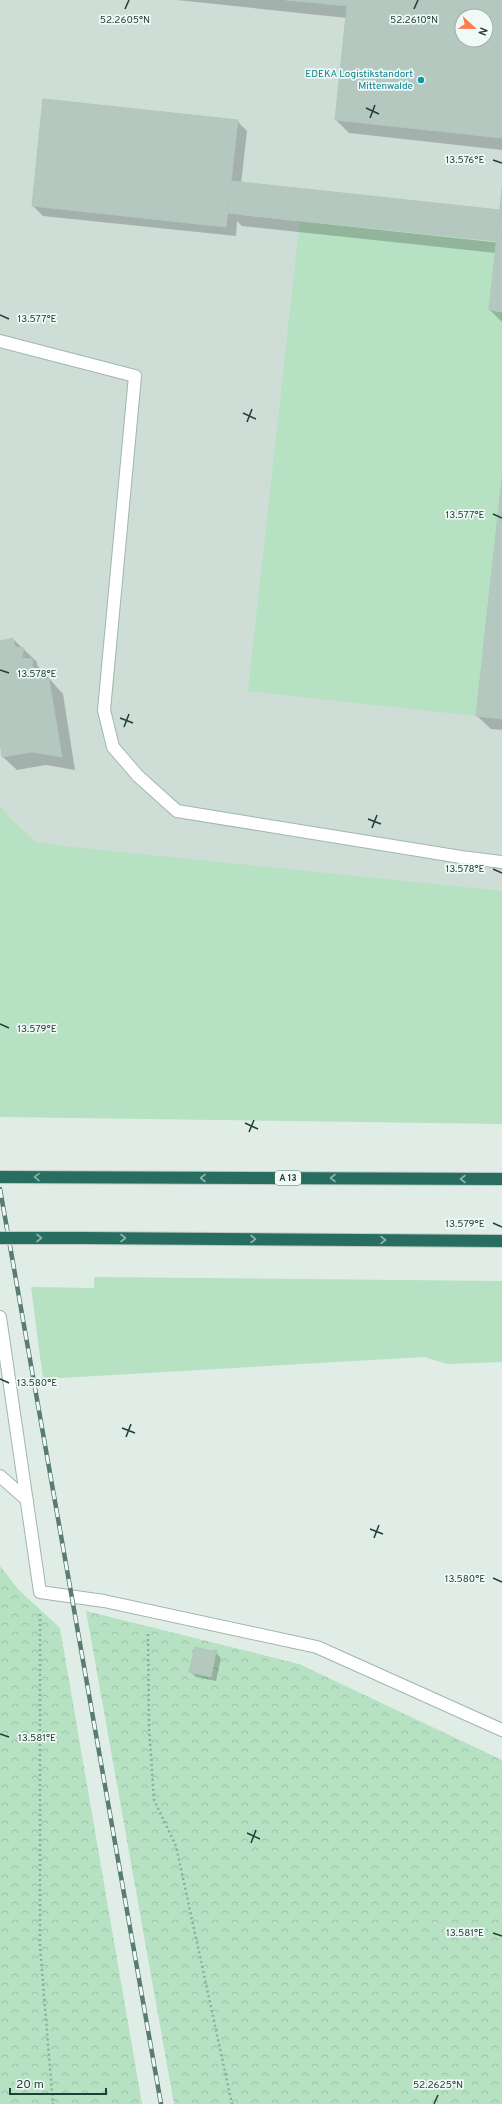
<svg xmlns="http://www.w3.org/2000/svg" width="502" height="2104" viewBox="0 0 502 2104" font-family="Overpass,sans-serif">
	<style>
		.built { fill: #ceddd6; fill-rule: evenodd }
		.grass { fill: #b6e1c2 }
		.forest { fill: url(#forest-crowns) }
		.shadow { fill: #0003; fill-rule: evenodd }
		.building { fill: #b5c8c0; stroke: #b1c7be; fill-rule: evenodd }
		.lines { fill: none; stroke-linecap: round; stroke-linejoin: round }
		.lane-casing { stroke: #a2b5af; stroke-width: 14 }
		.highway-casing { stroke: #c0c9c7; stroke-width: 14 }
		.path { stroke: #7cb4a4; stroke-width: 2.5; stroke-dasharray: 2 3; stroke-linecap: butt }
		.lane { stroke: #fff; stroke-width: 12 }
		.highway { stroke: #276e61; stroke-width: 12 }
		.rail-casing { stroke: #587b72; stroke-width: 4.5 }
		.rail { stroke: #f0f9f5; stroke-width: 3; stroke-dasharray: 9; stroke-linecap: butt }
		.highway-bridge-casing { stroke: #c0c9c7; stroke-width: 14; stroke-linecap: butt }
		.highway-bridge { stroke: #276e61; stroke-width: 12 }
		.oneway { stroke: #8cb4ab }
		.ticks { fill: none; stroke: #1e3f37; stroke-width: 1.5 }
		.culture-dot { fill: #0f9aa8; stroke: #f0f9f5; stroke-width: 1.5 }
		.labels { text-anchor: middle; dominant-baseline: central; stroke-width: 3.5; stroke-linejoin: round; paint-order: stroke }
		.shield { fill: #f0f9f5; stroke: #5d7770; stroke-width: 1 }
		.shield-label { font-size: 9px; font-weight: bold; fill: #1e3f37 }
		.culture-label { font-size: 10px; fill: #0d838f; stroke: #f0f9f5; text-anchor: end }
		.ticks-label { font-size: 10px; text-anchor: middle; fill: #1e3f37; stroke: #f0f9f5; stroke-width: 3.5; stroke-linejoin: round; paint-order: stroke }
	</style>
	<defs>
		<pattern id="forest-crowns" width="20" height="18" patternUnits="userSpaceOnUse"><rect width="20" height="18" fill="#b6e1c2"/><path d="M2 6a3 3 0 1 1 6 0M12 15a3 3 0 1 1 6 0" fill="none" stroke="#9cc2a7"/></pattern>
	</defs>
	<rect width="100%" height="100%" fill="#e0ede7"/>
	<path class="built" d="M0 0H502V973L0 968ZM462 16H486V40H462Z"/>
	<path class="grass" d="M300 220 496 241 489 310 502 312V478L476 716 248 691Z
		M0 806 10 818 36 842 72 847 502 891V1124L0 1117Z
		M94 1277 502 1281V1362L447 1364 424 1357 43 1379 31 1287 94 1288Z"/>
	<path class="forest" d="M0 1566 19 1590 60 1628 142 2104H0Z
		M86 1611 299 1664 502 1760V2104H174Z"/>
	<path class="shadow" d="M177 0H502V150L349 133 336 120 347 18ZM462 16H486V40H462Z
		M237 121 247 131 241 184 501 211 502 199V322L490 310 496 253 242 226 237 221 236 236 43 216 33 206ZM242 213 502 241 501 243 242 215Z
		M502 487V730L491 729 477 716Z
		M13 639 37 662V665L63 694 75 770 46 765 17 770 3 757 0 735V642Z
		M196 1648 216 1653 221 1658 216 1681 196 1677 191 1672Z"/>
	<path class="building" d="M286 0H502V138L335 120 347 6ZM462 16H486V40H462Z
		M43 99 238 120 226 227 32 206Z
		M231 181 500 210 496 241 228 213Z
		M502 189V312L489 310Z
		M502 478V719L476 716Z
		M13 638 15 647 24 648 22 658 32 659 33 668 41 669 40 679H49L62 757 32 752 2 757 0 741V641Z
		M195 1647 216 1652 211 1677 189 1672Z"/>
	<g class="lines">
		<defs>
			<path id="lane" d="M0 341 135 376 104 710 113 747 138 776 177 811 461 857 502 862
				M0 1317 40 1592 104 1601 317 1647 502 1730
				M0 1476 27 1500"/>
			<path id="highway" d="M0 1177 502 1179
				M84 1238 502 1241"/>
		</defs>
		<use href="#lane" class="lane-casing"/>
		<use href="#highway" class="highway-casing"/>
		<path class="path" d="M40 1614V1947L53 2104
			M148 1634 149 1727 154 1800 176 1846 232 2104"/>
		<use href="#lane" class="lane"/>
		<use href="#highway" class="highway"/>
		<defs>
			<path id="rail" d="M0 1189 161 2104"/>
		</defs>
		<use href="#rail" class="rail-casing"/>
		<use href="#rail" class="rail"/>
		<defs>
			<path id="highway-bridge" d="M0 1238H84"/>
		</defs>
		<use href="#highway-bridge" class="highway-bridge-casing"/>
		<use href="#highway-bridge" class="highway-bridge"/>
	</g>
	<defs><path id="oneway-chevron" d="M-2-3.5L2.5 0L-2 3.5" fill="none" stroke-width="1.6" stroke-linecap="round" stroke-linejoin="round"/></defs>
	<g class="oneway">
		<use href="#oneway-chevron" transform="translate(37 1177) rotate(-179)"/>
		<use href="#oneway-chevron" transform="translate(203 1178) rotate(-180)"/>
		<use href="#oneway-chevron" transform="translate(333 1178) rotate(-180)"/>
		<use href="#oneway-chevron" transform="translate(463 1179) rotate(-180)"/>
		<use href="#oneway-chevron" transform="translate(39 1238)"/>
		<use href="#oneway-chevron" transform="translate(123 1238)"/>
		<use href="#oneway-chevron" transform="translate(253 1239)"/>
		<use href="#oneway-chevron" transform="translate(383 1240)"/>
	</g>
	<path class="ticks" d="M125 9 129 0M414 9 418 0M366 108 379 114M370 118 375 105M493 160 502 163M0 315 9 319M243 413 256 419M247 422 252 409M493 514 502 518M0 670 9 673M120 718 133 723M124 727 129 714M368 819 381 824M372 828 377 815M493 869 502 873M0 1024 9 1028M245 1123 258 1129M249 1132 254 1120M493 1223 502 1227M0 1379 9 1383M122 1428 135 1433M126 1437 131 1424M370 1529 383 1534M374 1538 379 1525M493 1578 502 1582M0 1734 9 1737M247 1833 260 1839M251 1843 256 1830M493 1933 502 1936M434 2104 438 2095"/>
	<circle class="culture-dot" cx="421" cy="80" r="4"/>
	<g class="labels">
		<rect class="shield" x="275" y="1171" width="26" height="14" rx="3"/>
		<g class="shield-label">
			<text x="288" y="1178">A 13</text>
		</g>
		<g class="culture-label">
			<text x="413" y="74">EDEKA Logistikstandort<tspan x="413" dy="12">Mittenwalde</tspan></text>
		</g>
	</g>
	<g class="ticks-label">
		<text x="125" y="23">52.2605°N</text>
		<text x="414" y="23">52.2610°N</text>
		<text x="465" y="163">13.576°E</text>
		<text x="37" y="322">13.577°E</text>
		<text x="465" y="518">13.577°E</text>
		<text x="37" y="677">13.578°E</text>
		<text x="465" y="872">13.578°E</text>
		<text x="37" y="1032">13.579°E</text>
		<text x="465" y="1227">13.579°E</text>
		<text x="37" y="1386">13.580°E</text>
		<text x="465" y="1582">13.580°E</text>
		<text x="37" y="1741">13.581°E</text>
		<text x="465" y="1936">13.581°E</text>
		<text x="438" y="2088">52.2625°N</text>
	</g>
	<g transform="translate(474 28) rotate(112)"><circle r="19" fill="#f0f9f5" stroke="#9cafa9"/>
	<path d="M0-3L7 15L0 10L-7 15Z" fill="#ff7b4b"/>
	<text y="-6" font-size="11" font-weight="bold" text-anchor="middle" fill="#1e3f37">N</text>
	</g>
	<path d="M10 2088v6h96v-6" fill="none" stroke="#1e3f37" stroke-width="2"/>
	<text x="16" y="2088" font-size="12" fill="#1e3f37" stroke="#f0f9f5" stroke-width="3" paint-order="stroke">20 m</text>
</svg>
